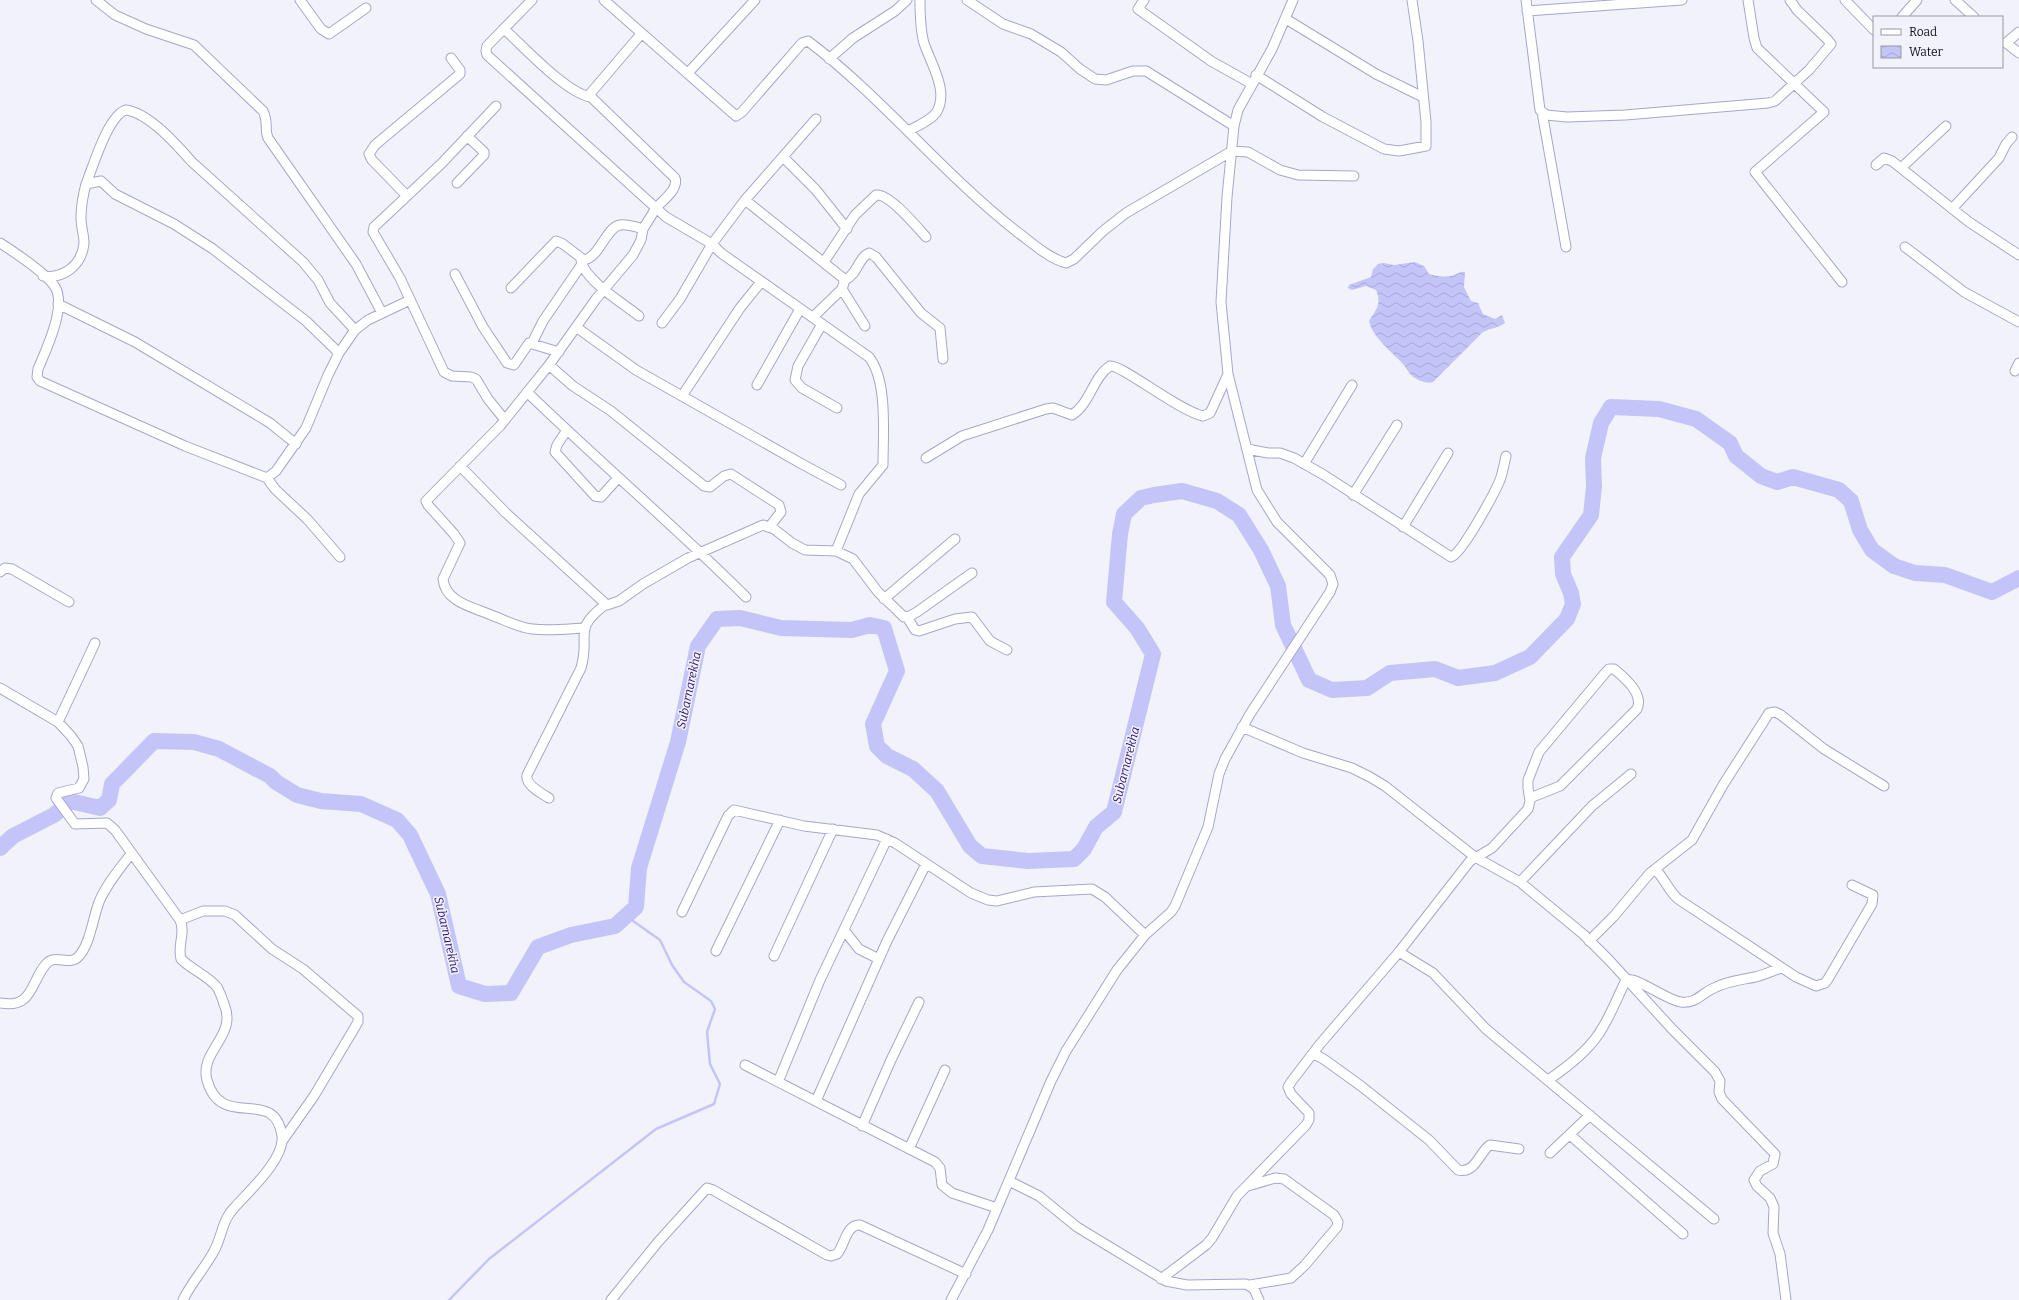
<svg xmlns="http://www.w3.org/2000/svg" width="2019" height="1300" viewBox="0 0 2019 1300" font-family="Bitter,serif">
	<style>
		.water { fill: url(#water-waves) }
		.lines { fill: none; stroke-linecap: round; stroke-linejoin: round }
		.stream { stroke: #c3c5f8; stroke-width: 2.5 }
		.river { stroke: #c3c5f8; stroke-width: 16 }
		.minor-casing { stroke: #a5a7c8; stroke-width: 11 }
		.minor { stroke: #fff; stroke-width: 9 }
		.labels { text-anchor: middle; dominant-baseline: central; stroke-width: 3; stroke-linejoin: round; paint-order: stroke }
		.water-label { font-size: 12px; font-style: italic; fill: #281071; stroke: #f2f3fa }
	</style>
	<defs>
		<pattern id="water-waves" width="16" height="10" patternUnits="userSpaceOnUse"><rect width="16" height="10" fill="#c3c5f8"/><path d="M0 5q4-4 8 0t8 0" fill="none" stroke="#a6a8d4"/></pattern>
	</defs>
	<rect width="100%" height="100%" fill="#f2f3fa"/>
	<path class="water" d="M1415 262 1424 266 1429 274C1435 276 1443 277 1450 276 1456 276 1459 271 1465 272L1464 287 1471 301 1478 303 1483 314 1495 319 1502 315 1505 323C1498 328 1491 328 1483 332L1433 382C1425 384 1416 380 1410 374 1407 371 1406 367 1403 364 1391 351 1373 338 1369 321 1376 310 1382 304 1376 290L1366 286 1352 290 1348 288 1349 285 1371 277 1373 269 1378 264 1384 263 1394 265Z"/>
	<g class="lines">
		<path class="stream" d="M449 1300 489 1259 656 1129 714 1104 720 1084 710 1064 707 1032 715 1009 711 1001 684 982 672 965 660 940 626 916"/>
		<path class="river" d="M0 848 13 836 54 815 70 801 100 808 109 800 112 784 154 741 194 742 219 749 270 776 276 782 297 795 321 801 361 804 397 820 410 835 438 894 459 986 485 994 511 993 538 947 571 935 615 926 636 907 639 868 678 742 698 646 717 619 740 618 781 628 852 630 870 625 884 628 897 671 873 724 877 746 887 756 913 769 937 791 970 846 982 856 1028 861 1074 859 1084 849 1096 827 1114 812 1153 654 1137 628 1114 602 1120 534 1124 514 1141 498 1154 495 1182 491 1217 501 1239 515 1261 550 1278 586 1283 625 1309 680 1332 690 1367 688 1390 673 1435 669 1458 678 1495 673 1530 657 1567 619 1573 604 1571 593 1563 574 1562 557 1591 515 1594 487 1593 458 1601 423 1611 407 1659 409 1696 419 1730 443 1736 456 1761 476 1777 482 1793 477 1839 490 1851 501 1860 530 1872 550 1894 566 1915 573 1945 575 1992 592 2019 578"/>
		<defs>
			<path id="minor" d="M96 0 115 15 146 29 194 45 263 111C269 123 264 129 268 138L356 264 382 313
				M300 0 321 29 329 34 366 8
				M532 0 487 46 486 51 487 55 656 208C663 200 679 189 675 178L589 95 641 34
				M604 0 736 116 742 112 802 43 808 41C883 98 942 173 1016 231 1031 242 1048 258 1066 263L1074 259 1103 231 1126 213 1232 151 1248 152 1280 170 1298 175 1354 176
				M967 0 1003 24 1031 34 1061 52 1080 69 1095 79 1106 80 1133 71H1146L1234 126
				M1144 0 1138 9 1145 14 1211 61 1252 84
				M1526 0 1540 110 1546 115 1567 117 1625 115 1768 103 1775 101 1809 70 1831 44 1827 39 1797 10 1790 0
				M1748 0 1754 38 1757 48 1824 112 1755 172 1842 282
				M1845 0 1874 30
				M1955 0 1974 17
				M1527 11 1682 0
				M1902 17 1917 0
				M1286 19 1376 74 1423 97
				M504 29C524 47 565 92 590 97
				M2019 32 2006 43 2019 53
				M451 58 460 70V74L375 145 369 154 372 160 407 196 374 227 373 232 400 278 444 372 452 376 471 377 476 379 488 399 505 420
				M829 59 853 38 895 11 907 0
				M688 73 755 0
				M1256 75 1323 117 1384 149 1399 151 1426 146V122L1418 41 1412 0
				M1542 112 1566 247
				M908 131C917 126 930 121 936 113 950 92 930 62 924 43 920 29 920 14 920 0
				M784 158 816 190 847 229
				M1876 165 1884 158 1892 161 1969 222 2019 255
				M1901 168 1946 126
				M457 183 484 155V152L467 136
				M86 184C93 167 108 115 126 110 149 113 177 145 192 162L303 262 318 280 330 303 355 330
				M407 196 442 163 496 106
				M745 200 843 278 844 283 842 289 813 317
				M1952 209 1999 158 2006 144 2012 137
				M0 243C14 252 47 274 55 287 67 306 46 350 38 369L37 377 40 381 185 446 267 478 276 471 306 428 328 375 339 353 355 330 368 320 410 300
				M1905 247 1964 292 2019 322
				M581 260C584 280 624 304 639 316
				M824 262 855 215 876 195C889 193 917 227 926 237
				M455 274 483 327 507 363 514 365 529 343 559 352
				M43 276C64 279 82 265 84 243 84 235 81 227 81 218 81 207 83 195 86 184L101 181 115 194 174 224 213 249 306 321 339 353
				M845 280C858 274 858 258 869 253L876 257 921 313 940 328 943 359
				M511 288 556 241 563 244 584 260C600 257 606 227 620 225 627 224 636 227 643 229
				M842 289 865 326
				M58 304 135 342 270 423 296 444
				M662 323 680 299 712 244 721 253 869 357C888 381 883 435 883 465L859 494 836 551
				M822 324 798 366 795 380 802 388 837 408
				M576 327 636 370 802 464 841 485
				M532 343 543 321 582 264
				M549 365 573 386 611 411 704 486 710 487 724 476 731 474 779 505 781 512 770 526
				M2015 371 2019 363
				M757 385 800 309
				M527 392C599 462 675 526 746 597
				M682 396 740 308 761 282
				M567 430 557 445 555 452 595 496 601 497 618 478
				M1247 449 1268 453H1280L1294 458 1324 475 1451 557C1462 554 1495 492 1500 480 1503 472 1504 464 1506 456
				M926 458 962 436 1046 409 1053 408 1072 415C1090 404 1093 377 1110 366 1121 364 1179 411 1203 416L1210 413 1212 409 1228 374
				M1304 464 1352 385
				M460 466 506 513 607 605 619 601 643 584 688 558 763 525 774 529 792 543 805 550 836 551 853 559 878 592 904 617 910 616 917 612 972 573
				M267 478 275 489 308 520 340 557
				M1353 495 1397 425
				M1403 527 1448 453
				M0 572 5 568 12 569 69 602
				M884 599 955 539
				M907 617 915 630 919 631 955 619 972 617 990 641 1007 650
				M584 628C566 629 549 631 532 629 517 627 505 620 491 615 473 607 445 602 443 579L460 543 454 534 428 505 426 501 500 426 549 365 596 299 633 255 641 240 643 229 656 208 666 217 712 244 745 200 816 119
				M0 688 58 722 71 736 78 746 83 767 84 779 79 788 58 793 56 798 75 824 107 823 115 830 180 920C186 933 177 945 181 959 192 970 207 975 217 987 220 992 222 998 224 1004 238 1036 199 1051 207 1080 221 1132 275 1085 282 1136 285 1159 248 1192 234 1208 222 1220 222 1237 214 1251 205 1268 191 1283 183 1300
				M58 722 95 643
				M1242 727 1303 753 1352 768 1370 777 1385 786 1475 857 1520 882 1583 934 1609 960 1673 1030 1715 1072 1720 1081 1719 1092 1722 1099 1775 1154 1773 1164 1760 1171 1754 1180 1757 1186 1770 1198 1774 1207 1773 1233 1780 1254 1786 1300
				M549 798C541 793 525 785 527 775L581 668C591 633 571 631 606 604
				M1655 869C1665 879 1668 890 1678 899L1796 977 1816 986 1825 983 1828 979 1872 904 1873 895 1852 885
				M1520 882 1592 806 1631 774
				M682 912 728 816 734 810 804 826 877 835 895 843 971 893 988 900 997 901 1034 892 1092 889 1105 897 1145 935
				M180 920 203 911H225L235 915 272 949 303 969 358 1016V1022L314 1096 283 1140
				M844 930 859 949 879 959
				M1589 941 1614 916 1650 873 1692 840 1723 785 1769 713 1775 712 1781 715 1824 749 1884 786
				M716 951 780 820
				M1399 952 1433 973 1486 1029 1714 1219
				M774 956 833 829
				M0 1003C33 1009 30 983 46 964 55 953 70 967 79 956 90 944 93 918 99 902 106 885 120 868 131 854
				M1313 1053 1325 1060 1361 1086 1429 1140 1458 1170C1476 1174 1479 1152 1490 1145L1519 1149
				M745 1065 935 1162 940 1168 942 1185 952 1193 997 1208
				M1548 1080C1569 1066 1591 1049 1603 1027 1612 1012 1618 996 1626 980 1636 976 1666 1000 1681 1002 1696 1004 1702 993 1714 988 1727 981 1741 980 1755 977 1764 975 1772 971 1781 968
				M778 1082 820 980 887 839
				M816 1101 887 941 926 864
				M862 1126 891 1060 919 1002
				M1570 1135 1683 1234
				M909 1149 945 1070
				M1550 1153 1590 1115
				M1009 1181 1039 1196 1077 1227 1166 1281 1187 1285 1246 1284 1254 1289 1259 1300
				M1248 1186 1275 1178 1284 1179 1334 1215 1338 1222 1337 1227 1305 1265 1291 1278 1250 1285
				M1161 1279 1206 1245 1212 1238 1237 1196 1306 1125 1309 1120V1113L1291 1094 1288 1087 1291 1082 1320 1044 1399 952 1470 861 1492 848 1528 809 1530 801 1528 788V780L1539 752 1606 672 1609 669H1614C1625 678 1644 694 1637 709L1560 786 1530 798
				M611 1300 658 1242 707 1188 713 1190 827 1255 831 1256 837 1254C845 1245 846 1224 860 1225L966 1274
				M951 1300 988 1230 1051 1081 1066 1051 1117 970 1145 935 1171 912 1175 906 1208 827 1219 774 1225 759 1250 714 1330 592 1333 584 1330 575 1277 522 1257 490 1228 374 1221 302 1227 197 1234 126 1238 110 1272 49 1293 0"/>
		</defs>
		<use href="#minor" class="minor-casing"/>
		<use href="#minor" class="minor"/>
	</g>
	<g class="labels">
		<g class="water-label">
			<text transform="translate(689 690) rotate(-78)">Subarnarekha</text>
			<text transform="translate(1126 765) rotate(-76)">Subarnarekha</text>
			<text transform="translate(447 935) rotate(77)">Subarnarekha</text>
		</g>
	</g>
	<rect x="1873" y="16" width="130" height="52" fill="#f2f3fa" stroke="#9798a0"/>
	<rect x="1881" y="29" width="20" height="6" fill="#ffffff" stroke="#9798a0"/>
	<text x="1909" y="36" font-size="12" fill="#0f0f1a">Road</text>
	<rect x="1881" y="46" width="20" height="12" fill="url(#water-waves)" stroke="#9798a0"/>
	<text x="1909" y="56" font-size="12" fill="#0f0f1a">Water</text>
</svg>
